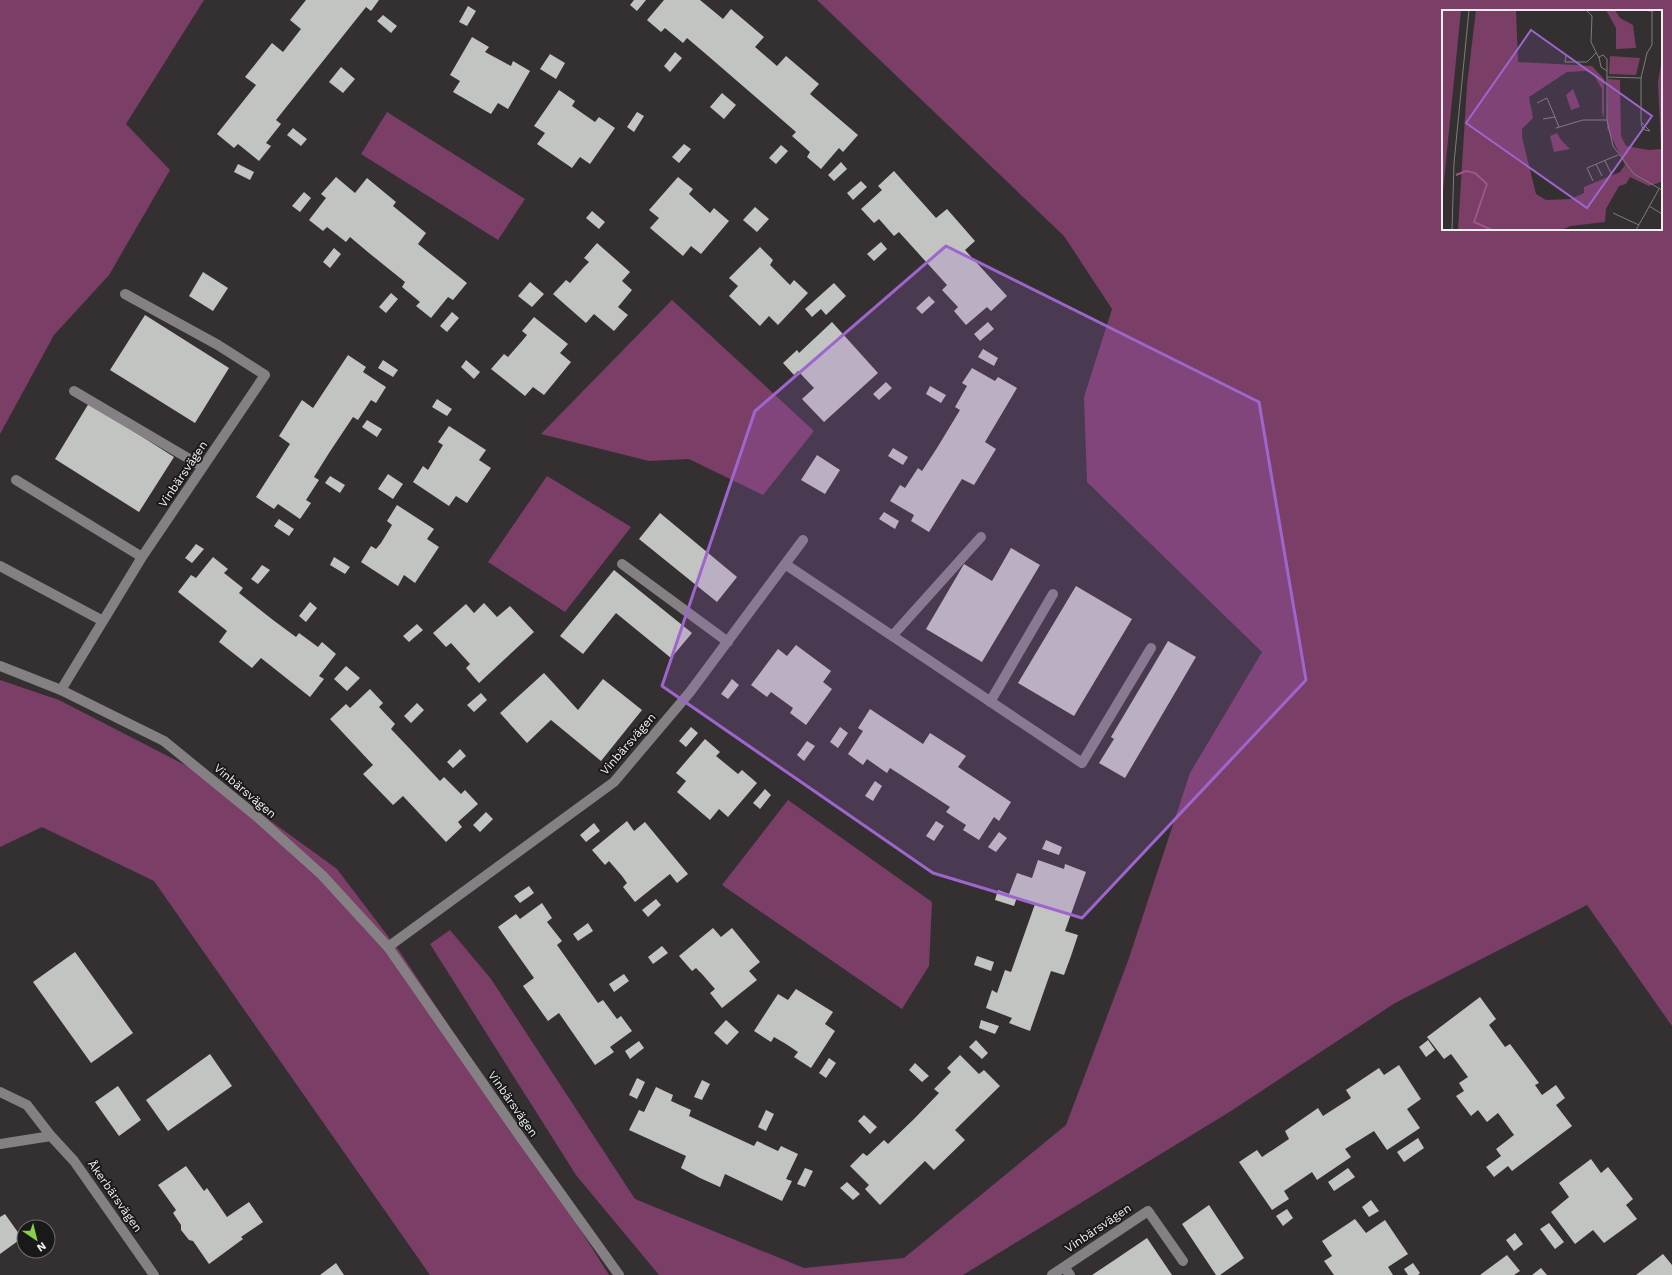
<svg xmlns="http://www.w3.org/2000/svg" width="1672" height="1275" viewBox="0 0 1672 1275" font-family="'Work Sans',sans-serif">
	<style>
		.green { fill: #7a3e67; fill-rule: evenodd }
		.building { fill: #c2c4c1 }
		.lines { fill: none; stroke-linecap: round; stroke-linejoin: round }
		.lane { stroke: #848083; stroke-width: 10 }
		.street { stroke: #848083; stroke-width: 10 }
		.marked { fill: #9e66cd; fill-opacity: 0.2; stroke: #9e66cd; stroke-width: 3; stroke-linejoin: round }
		.labels { text-anchor: middle; dominant-baseline: central; stroke-width: 4; stroke-linejoin: round; paint-order: stroke }
		.street-label { font-size: 12px; fill: #efedee; stroke: #1a191a }
		.inset-river { fill: none; stroke: #9c5786; stroke-width: 2 }
		.inset-road { fill: none; stroke: #7f7c7d; stroke-width: 1 }
		.view { fill: #9e66cd; fill-opacity: 0.15; stroke: #9e66cd; stroke-width: 2 }
		.inset-edge { fill: none; stroke: #efedee; stroke-width: 2 }
	</style>
	<rect width="100%" height="100%" fill="#343032"/>
	<path class="green" d="M0 0H204L126 124 170 170 109 275 54 335 0 434Z
		M817 0H1672V1026L1587 905 1395 1003 1231 1111 963 1275H659L576 1175 430 944 450 930 491 979 635 1199 804 1268 904 1258 1066 1125 1128 961 1190 773 1262 652 1087 482 1084 397 1112 309 1064 236ZM1443 11H1661V229H1443Z
		M387 112 525 199 498 240 361 154Z
		M672 300 814 431 763 495 689 459 649 461 541 434Z
		M547 476 631 527 565 612 488 562Z
		M0 680 59 700 216 781 337 869 400 952 514 1124 609 1275H430L154 881 42 827 0 847Z
		M788 800 932 902 929 966 902 1009 722 885Z"/>
	<path class="building" d="M306 0H379L371 11 366 7 276 120 281 124 266 143 271 146 259 161 238 144 234 148 217 134 256 85 245 77 272 43 283 52 301 29 290 20Z
		M634 0H646L637 11 630 5Z
		M664 0H700L723 19 731 9 764 37 755 47 777 66 786 56 819 84 810 94 858 135 843 152 839 148 821 169 807 157 810 152 792 136 796 132 707 55 687 38 683 43 665 28 661 32 647 20Z
		M468 6 476 11 467 26 459 22Z
		M383 15 397 26 391 33 377 21Z
		M472 37 489 47 485 52 511 66 513 61 530 71 508 109 498 103 491 114 453 92 460 81 450 75Z
		M675 52 682 58 670 72 664 66Z
		M550 54 565 63 556 79 540 69Z
		M341 67 355 79 343 93 329 82Z
		M559 90 575 101 572 106 595 122 599 117 615 128 590 164 580 157 572 168 537 144 545 133 534 126Z
		M722 93 736 105 724 119 710 107Z
		M637 112 644 116 634 132 627 127Z
		M293 128 307 139 301 146 287 135Z
		M684 144 691 149 679 163 672 157Z
		M781 145 788 151 776 164 769 158Z
		M841 162 847 169 834 181 828 175Z
		M238 164 254 172 250 180 234 172Z
		M894 171 936 218 947 209 975 241 965 250 1007 296 991 311 987 307 966 325 954 311 958 307 942 290 947 285 899 232 894 236 879 219 874 223 861 209 882 190 878 186Z
		M336 177 355 193 367 178 396 202 393 206 426 233 418 244 467 283 453 300 448 297 431 318 416 306 420 302 402 287 405 282 369 253 350 237 346 242 327 227 323 231 309 220 326 198 321 194Z
		M678 177 693 189 689 194 710 213 714 208 729 221 701 254 691 246 683 256 650 228 659 218 649 210Z
		M861 181 867 187 853 200 847 193Z
		M304 192 311 198 300 212 292 206Z
		M755 207 769 219 757 232 743 220Z
		M592 211 605 222 599 229 586 218Z
		M881 242 887 249 874 261 867 254Z
		M597 243 630 272 622 281 632 290 618 307 628 315 614 331 594 314 586 323 553 294 566 280 570 283 584 267 589 262 584 258Z
		M760 247 773 260 770 265 790 285 794 280 808 293 778 325 769 316 760 326 729 296 738 286 729 278Z
		M334 248 341 254 330 268 323 262Z
		M203 272 228 288 213 311 189 296Z
		M530 282 544 294 532 307 518 296Z
		M834 283 846 296 826 315 821 309 812 317 805 309Z
		M391 293 398 299 386 313 379 307Z
		M929 296 935 302 922 314 916 308Z
		M452 312 459 318 447 332 440 326Z
		M145 315 229 368 195 423 110 370Z
		M534 317 568 344 560 353 571 362 544 395 533 387 525 396 491 369 504 354 508 357 522 341 527 335 522 331Z
		M832 322 878 373 824 422 802 399 814 388 798 371 794 375 783 363 797 350 799 353Z
		M988 322 994 329 980 341 974 334Z
		M983 349 998 358 994 366 978 357Z
		M348 355 366 367 363 372 386 387 376 403 371 400 358 420 353 417 329 453 314 477 319 480 306 500 311 503 300 519 278 504 274 509 256 497 290 444 279 436 302 400 313 408Z
		M383 360 398 370 393 377 378 368Z
		M466 360 480 372 474 379 461 367Z
		M972 368 995 381 998 377 1017 388 985 442 996 449 974 485 962 479 929 532 911 521 914 515 890 501 900 485 905 488 918 468 922 471 937 448 960 410 955 407 967 386 962 383Z
		M886 382 892 388 879 400 873 394Z
		M930 386 946 395 941 403 926 394Z
		M437 399 452 409 447 416 432 407Z
		M89 403 174 457 139 512 55 459Z
		M367 420 382 429 377 437 362 427Z
		M449 426 486 450 479 460 491 468 467 503 456 496 449 506 413 482 423 466 428 470 443 445 438 442Z
		M893 448 908 457 903 465 888 456Z
		M817 455 840 470 825 494 801 480Z
		M388 474 403 484 393 499 378 489Z
		M330 476 345 485 340 493 325 483Z
		M397 505 434 529 427 539 439 547 415 583 404 575 398 586 361 562 371 546 376 549 381 543 392 525 387 521Z
		M884 512 899 521 895 529 879 519Z
		M660 513 737 577 717 602 639 539Z
		M279 519 294 529 289 536 274 526Z
		M196 544 204 549 192 563 185 558Z
		M1011 548 1040 565 982 662 926 629 964 564 992 581Z
		M213 557 228 569 224 573 243 588 239 593 273 620 296 637 299 633 318 647 322 642 336 654 319 676 324 679 310 697 261 658 252 668 219 642 227 631 178 592 191 575 196 578Z
		M334 557 350 567 345 574 330 565Z
		M262 565 270 570 258 584 251 579Z
		M614 570 692 633 671 658 616 613 583 654 560 636Z
		M1076 586 1132 619 1074 716 1018 683Z
		M310 602 317 608 306 622 299 616Z
		M484 603 497 617 510 606 534 632 479 683 466 668 470 664 451 643 446 647 433 633 466 604 474 613Z
		M417 624 423 630 409 642 403 636Z
		M1168 641 1196 657 1125 778 1099 763 1114 739 1111 737Z
		M796 645 831 671 823 682 832 689 806 725 790 713 793 708 771 692 767 697 751 685 778 649 787 656Z
		M346 666 360 678 347 691 334 679Z
		M544 673 578 710 603 679 642 710 601 761 551 720 527 743 500 713Z
		M732 679 739 685 728 699 721 694Z
		M370 689 383 703 379 707 395 724 391 729 409 748 440 781 444 777 461 794 465 790 478 804 458 822 462 827 446 842 403 796 393 805 363 774 373 765 330 719 346 704 350 708Z
		M481 693 487 700 474 712 467 705Z
		M417 703 424 710 411 723 404 716Z
		M870 709 923 744 930 733 966 756 958 767 1011 802 999 821 994 817 979 840 963 830 966 825 946 812 950 807 924 790 890 768 887 773 867 759 863 765 848 754 863 731 858 728Z
		M691 727 698 733 686 747 679 741Z
		M840 727 848 733 838 748 830 742Z
		M705 739 720 752 716 756 738 774 742 770 757 783 728 817 719 809 710 820 677 792 686 781 676 773Z
		M807 741 815 746 804 761 797 755Z
		M460 749 466 756 453 768 447 762Z
		M875 781 882 786 873 801 865 796Z
		M765 789 771 795 760 809 753 803Z
		M486 812 493 819 480 832 473 825Z
		M627 821 634 831 645 822 688 874 677 883 670 874 635 902 623 887 627 883 622 876 609 861 605 865 592 850Z
		M936 821 944 826 934 841 926 836Z
		M594 823 600 831 586 842 580 835Z
		M999 832 1007 838 996 852 988 847Z
		M1046 840 1062 847 1059 855 1042 849Z
		M1038 860 1064 869 1065 864 1086 872 1065 931 1078 935 1071 956 1064 975 1051 971 1030 1031 1009 1023 1012 1018 986 1008 992 990 997 993 1005 970 1011 972 1035 904 1017 897 1014 906 995 900 998 890 1009 894 1017 873 1032 878Z
		M529 886 534 893 520 903 514 896Z
		M656 899 661 905 648 917 642 910Z
		M542 903 552 918 547 922 562 941 557 945 598 1003 603 1000 617 1019 621 1016 632 1031 610 1047 614 1052 595 1065 559 1013 548 1021 523 986 534 978 498 927 516 914 520 919Z
		M588 923 593 931 578 941 573 934Z
		M713 928 721 937 732 928 760 962 749 971 757 980 722 1008 710 993 715 989 702 974 696 968 692 971 679 956Z
		M662 946 668 953 653 964 648 957Z
		M75 952 133 1033 91 1063 33 982Z
		M977 956 994 962 991 971 974 965Z
		M624 974 629 981 614 992 609 984Z
		M796 989 833 1012 825 1024 835 1031 811 1068 794 1057 798 1052 786 1044 774 1037 771 1042 754 1031 778 994 788 1000Z
		M1480 997 1496 1019 1489 1025 1505 1047 1510 1044 1539 1083 1535 1085 1542 1095 1556 1085 1565 1098 1556 1105 1572 1126 1512 1171 1508 1166 1494 1177 1486 1167 1501 1156 1496 1149 1514 1135 1498 1113 1487 1122 1478 1110 1471 1116 1456 1096 1464 1091 1459 1083 1468 1077 1451 1054 1444 1059 1427 1037Z
		M726 1020 739 1032 727 1045 714 1033Z
		M981 1020 999 1026 995 1034 979 1028Z
		M976 1040 988 1053 982 1059 969 1047Z
		M1428 1040 1435 1050 1426 1057 1419 1047Z
		M639 1041 644 1048 630 1059 625 1051Z
		M210 1054 232 1086 168 1131 146 1100Z
		M960 1055 979 1074 984 1070 1000 1086 955 1130 965 1140 934 1170 925 1161 880 1205 865 1189 869 1185 850 1166 863 1153 867 1156 884 1140 888 1144 914 1119 939 1093 934 1089 951 1072 947 1068Z
		M829 1058 836 1063 826 1078 819 1073Z
		M915 1063 929 1076 922 1082 909 1070Z
		M1399 1065 1421 1099 1407 1109 1420 1128 1387 1150 1374 1131 1345 1149 1351 1157 1317 1180 1312 1172 1284 1191 1289 1199 1272 1210 1239 1162 1257 1150 1262 1157 1289 1139 1285 1131 1318 1108 1323 1116 1351 1098 1346 1090 1379 1068 1384 1075Z
		M637 1078 645 1082 637 1099 629 1095Z
		M702 1080 710 1084 702 1100 694 1097Z
		M118 1086 141 1120 119 1136 95 1102Z
		M656 1087 673 1095 671 1101 691 1110 689 1116 754 1146 757 1141 778 1151 781 1146 798 1154 786 1179 792 1181 782 1201 725 1174 720 1187 700 1178 681 1168 686 1156 629 1130 639 1110 644 1112Z
		M766 1110 774 1114 766 1131 758 1127Z
		M864 1115 877 1127 870 1134 858 1121Z
		M1418 1138 1424 1148 1404 1162 1397 1152Z
		M1591 1159 1601 1173 1608 1167 1633 1199 1626 1205 1637 1219 1604 1243 1593 1230 1575 1244 1551 1212 1569 1197 1559 1183Z
		M186 1166 204 1191 207 1188 227 1217 249 1202 263 1222 241 1237 243 1239 209 1264 193 1241 189 1240 181 1230V1225L173 1213 176 1210 158 1185Z
		M805 1168 813 1171 805 1187 797 1184Z
		M1348 1168 1355 1177 1334 1191 1328 1182Z
		M847 1182 860 1194 853 1200 840 1188Z
		M1371 1200 1379 1211 1369 1217 1362 1207Z
		M1209 1205 1244 1258 1220 1275H1216L1182 1224Z
		M1287 1209 1293 1218 1283 1226 1276 1216Z
		M5 1214 22 1238 0 1254V1217Z
		M1355 1219 1366 1233 1385 1220 1408 1254 1388 1267 1393 1275H1334L1324 1261 1332 1256 1322 1241Z
		M1549 1223 1564 1242 1555 1249 1540 1229Z
		M1515 1233 1523 1244 1514 1251 1506 1240Z
		M1147 1238 1172 1275H1092L1119 1257Z
		M1663 1254 1672 1265V1275H1636Z
		M1507 1255 1520 1271 1514 1275H1480Z
		M336 1263 344 1275H320Z
		M1413 1263 1420 1273 1418 1275H1408L1404 1269Z
		M1541 1268 1547 1275H1532Z"/>
	<g class="lines">
		<path class="lane" d="M74 391 203 467
			M16 480 142 557
			M622 564 728 642
			M785 564 1082 763 1151 648
			M0 566 103 621
			M893 635 981 537
			M61 690 142 557 265 375 218 345 125 294
			M990 702 1053 594
			M388 947 614 782 690 692 803 540
			M1064 1267 1070 1275
			M1052 1275 1148 1211 1183 1261"/>
		<path class="street" d="M0 666 61 690 164 741 255 815 322 875 388 947 521 1138 619 1275
			M0 1092 27 1105 51 1136 74 1161 154 1275
			M0 1144 51 1136"/>
	</g>
	<path class="marked" d="M946 246 1259 402 1306 680 1082 918 933 873 662 686 755 411Z"/>
	<g class="labels">
		<g class="street-label">
			<text transform="translate(183 474) rotate(-56)">Vinbärsvägen</text>
			<text transform="translate(628 744) rotate(-49)">Vinbärsvägen</text>
			<text transform="translate(245 791) rotate(40)">Vinbärsvägen</text>
			<text transform="translate(513 1104) rotate(55)">Vinbärsvägen</text>
			<text transform="translate(115 1196) rotate(55)">Åkerbärsvägen</text>
			<text transform="translate(1098 1228) rotate(-34)">Vinbärsvägen</text>
		</g>
	</g>
	<g transform="translate(1442 10)">
		<rect width="220" height="220" fill="#343032"/>
		<path d="M0 0H19L0 191ZM34 0H74L76 52 150 56 162 69V108L160 102V79L152 65 144 61 125 62 87 87 91 108 80 119V127L94 184 104 190 129 189 142 183V177L178 162 183 155 165 118 166 69 178 70 179 126 184 136 207 140 219 139 216 72 220 49 219 172 207 176 188 167 184 174 177 176 164 199 163 212 129 216 119 220H16L25 75ZM164 0H173L178 8 191 15 194 38 174 39V18ZM168 46 198 48 194 65 167 64ZM131 79 138 97 129 100 124 85ZM115 123 119 130 128 139 112 142 108 126Z" fill="#7a3e67"/>
		<path class="inset-river" d="M14 165 24 161 33 163 45 174 32 212 50 220"/>
		<path class="inset-road" d="M144 0 150 6 149 32 157 48M198 0 210 1M124 46 123 52H145L154 43M165 61 159 57 157 47 161 45 165 49V110L171 136 192 164 220 180M165 67 199 68M95 93 105 88 117 117M101 109 113 107M200 113 208 121 203 120 200 117 199 110V68L205 43 210 35V0M114 118 141 110H165M163 151 169 163M154 154 160 166M151 171 145 158 176 145M207 196 220 204M171 203 197 215M10 220 12 153 27 0M194 220 217 179"/>
		<path class="view" d="M89 20 210 106 145 198 24 113Z"/>
		<rect width="220" height="220" class="inset-edge"/>
	</g>
	<g transform="translate(36 1239) rotate(145)"><circle r="19" fill="#1a191a" stroke="#6f6e6f"/>
	<path d="M0-3L7 15L0 10L-7 15Z" fill="#89cf48"/>
	<text y="-6" font-size="11" font-weight="bold" text-anchor="middle" fill="#efedee">N</text>
	</g>
</svg>
